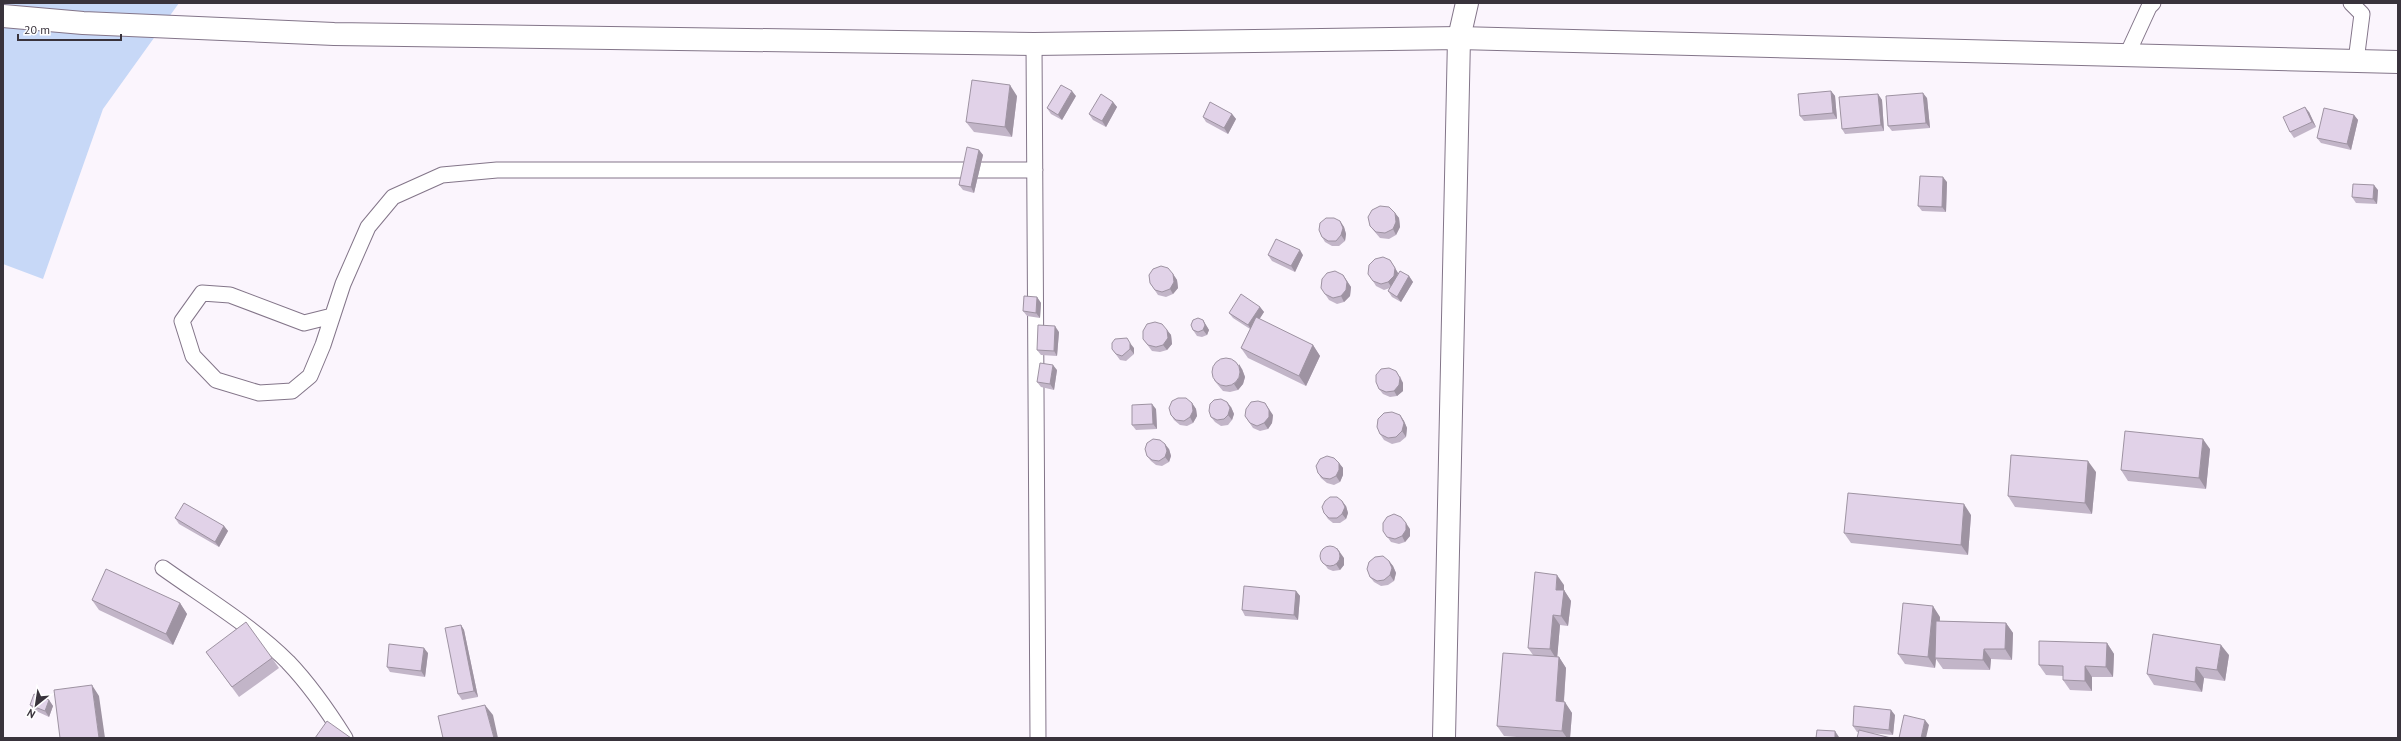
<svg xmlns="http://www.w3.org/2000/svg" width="2401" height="741" viewBox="0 0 2401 741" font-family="'PT Sans',sans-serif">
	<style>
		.water { fill: #c7d8f7 }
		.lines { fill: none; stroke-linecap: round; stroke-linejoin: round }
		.lane-casing { stroke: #837589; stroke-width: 17 }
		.street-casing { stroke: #837589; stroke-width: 24 }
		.secondary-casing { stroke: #837589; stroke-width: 24 }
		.lane { stroke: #fff; stroke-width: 15 }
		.street { stroke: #fff; stroke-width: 22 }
		.secondary { stroke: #fff; stroke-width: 22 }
		.wall { fill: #c2b5c8 }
		.shaded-wall { fill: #9e93a2 }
		.building { fill: #e1d2e8; stroke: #9e93a2 }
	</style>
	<rect width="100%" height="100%" fill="#fbf5fd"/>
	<path class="water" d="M3 3H182H179L103 109 43 279 3 264Z"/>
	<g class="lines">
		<defs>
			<path id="lane" d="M2351 3 2362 14 2356 61
				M1034 44 1038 738
				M2126 57 2149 7 2153 3
				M332 316 304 323 230 295 202 293 182 321 193 356 216 380 259 393 292 391 310 376 323 345 343 284 368 227 393 197 442 175 497 170H1035
				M163 568C205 598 252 626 288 662 310 685 328 711 345 738"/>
			<path id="street" d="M1444 738 1459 38 1467 3"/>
			<path id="secondary" d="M3 16 83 23 334 34 1034 44 1459 38 2398 62"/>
		</defs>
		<use href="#lane" class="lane-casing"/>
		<use href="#street" class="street-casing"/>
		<use href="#secondary" class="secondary-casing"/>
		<use href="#lane" class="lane"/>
		<use href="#street" class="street"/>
		<use href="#secondary" class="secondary"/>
	</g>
	<path class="wall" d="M1831 91 1835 96 1837 119 1804 121 1800 116Z
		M1878 94 1882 100 1884 131 1845 134 1842 129Z
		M1017 96 1012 137 974 132 966 122Z
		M1076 96 1062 120 1051 114 1047 108Z
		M1927 98 1930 128 1892 131 1888 126Z
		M1113 102 1117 107 1106 127 1093 120 1089 114Z
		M2309 112 2316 127 2294 138 2290 132Z
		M1232 114 1236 119 1228 134 1206 122 1203 117Z
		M2354 115 2358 120 2351 150 2321 143 2317 138Z
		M979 150 983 155 974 193 963 190 959 185Z
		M1947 182 1946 212 1922 211 1918 206Z
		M2378 190 2377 204 2356 203 2352 197Z
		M1395 213 1399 218 1400 227 1396 235 1389 239 1380 238 1374 231 1370 226Z
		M1340 221 1344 227 1346 234 1345 241 1339 246H1332L1325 242 1322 237Z
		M1268 255H1303L1295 272 1272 261Z
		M1394 266 1398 273 1409 276 1413 282 1401 302 1392 297 1388 291 1390 288 1384 290 1376 286 1373 281Z
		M1173 274 1177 280 1178 288 1173 294 1166 297 1158 295 1150 283Z
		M1343 275 1351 287 1350 296 1344 302 1337 304 1329 300 1325 294Z
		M1037 297 1041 303 1040 318 1027 316 1023 311Z
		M1260 307 1264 312 1259 319 1313 345 1320 356 1306 386 1248 358 1241 348 1250 329 1233 318 1229 313Z
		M1203 320 1209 330 1207 335 1202 337 1197 336 1193 330Z
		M1167 330 1171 335 1172 344 1167 350 1160 352 1152 351 1143 339Z
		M1059 332 1057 356 1041 355 1037 350Z
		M1134 348V354L1126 361 1120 360 1112 349Z
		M1242 369 1245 377 1243 384 1238 390 1230 392 1223 391 1218 385 1214 380Z
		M1057 370 1054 390 1041 387 1037 382Z
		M1400 376 1403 383V391L1397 396 1390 397 1383 394 1379 389Z
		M1192 403 1196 409 1197 416 1193 423 1187 426 1180 425 1174 420 1171 415Z
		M1231 407 1234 414 1232 420 1228 425 1221 426 1215 422 1211 417Z
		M1156 409 1157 429 1136 430 1132 425Z
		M1273 415 1272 423 1268 429 1260 431 1253 428 1245 416Z
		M1400 415 1404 421 1407 428 1406 437 1400 442 1392 444 1384 440 1380 434Z
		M1169 449 1171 456 1169 462 1162 466 1156 465 1151 461 1147 456Z
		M2210 449 2206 489 2128 481 2121 470Z
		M1339 463 1343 468V475L1340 482 1334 485 1327 483 1321 478 1318 473Z
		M2096 472 2092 514 2015 507 2008 496Z
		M1346 506 1348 513 1346 519 1340 523H1333L1328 519 1324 513Z
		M1971 515 1968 555 1851 543 1844 533Z
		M175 518 224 526 228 531 219 547 179 524Z
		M1410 529V536L1405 542 1399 544 1391 542 1383 531Z
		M1320 558H1344V565L1340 570 1333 571 1328 569Z
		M1389 561 1393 566 1396 573 1394 581 1388 585 1381 586 1374 582 1370 577Z
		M1564 585V590L1571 601 1568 626 1560 625 1557 657H1559L1566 668 1564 702 1572 713 1570 738H1528L1504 736 1497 726 1533 655 1528 648Z
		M1296 591 1300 596 1298 620 1245 616 1242 610Z
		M92 600 180 603 187 614 173 645 99 610Z
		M1940 617V621L2006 623 2013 633 2012 660 1991 659 1990 670 1943 669 1936 659 1935 668 1905 664 1898 654Z
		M461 625 464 630 478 697 462 700 458 694Z
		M2107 643 2114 654 2113 677H2092V691L2070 690 2063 680V676L2046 675 2039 665Z
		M206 652 272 658 279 668 239 697Z
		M428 653 425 677 390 672 387 667Z
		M2229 655 2225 681 2204 678 2202 692 2154 685 2147 674Z
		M49 700 53 706 49 717 34 710 30 705Z
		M1895 715 1893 735 1857 732 1853 726Z"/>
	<path class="shaded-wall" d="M1010 85 1017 96 1012 137 1005 127Z
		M1072 91 1076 96 1062 120 1058 115Z
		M1831 91 1835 96 1837 119 1833 113Z
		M1923 93 1927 98 1930 128 1926 123Z
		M1878 94 1882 100 1884 131 1881 125Z
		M1113 102 1117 107 1106 127 1102 121Z
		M2305 107 2309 112 2316 127 2312 122Z
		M1232 114 1236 119 1228 134 1224 128Z
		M2354 115 2358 120 2351 150 2347 144Z
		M979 150 983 155 974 193 971 187Z
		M1943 177 1947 182 1946 212 1942 207Z
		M2374 185 2378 190 2377 204 2373 199Z
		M1395 213 1399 218 1400 227 1396 235 1393 229Z
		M1340 221 1344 227 1346 234 1345 241 1341 235Z
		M1300 250 1303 255 1295 272 1291 266Z
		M1390 260 1398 273 1392 288 1388 282Z
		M1173 274 1177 280 1178 288 1173 294 1170 289Z
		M1343 275 1351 287 1350 296 1344 302 1341 296Z
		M1409 276 1413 282 1401 302 1397 297Z
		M1037 297 1041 303 1040 318 1036 313Z
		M1260 307 1264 312 1252 331 1248 325Z
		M1203 320 1209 330 1207 335 1203 330Z
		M1055 326 1059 332 1057 356 1054 351Z
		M1167 330 1171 335 1172 344 1167 350 1163 345Z
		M1130 343 1134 348V354L1130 349Z
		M1313 345 1320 356 1306 386 1299 376Z
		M1239 364 1242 369 1245 377 1243 384 1238 390 1234 384Z
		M1053 365 1057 370 1054 390 1050 384Z
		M1396 371 1403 383V391L1397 396 1394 391Z
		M1227 402 1231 407 1234 414 1232 420 1228 415Z
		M1192 403 1196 409 1197 416 1193 423 1190 417Z
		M1265 403 1273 415 1272 423 1268 429 1264 423Z
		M1152 404 1156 409 1157 429 1153 424Z
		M1400 415 1404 421 1407 428 1406 437 1402 431Z
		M2203 439 2210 449 2206 489 2199 478Z
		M1165 444 1169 449 1171 456 1169 462 1165 457Z
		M2088 461 2096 472 2092 514 2085 503Z
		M1339 463 1343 468V475L1340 482 1336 476Z
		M1342 501 1346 506 1348 513 1346 519 1342 514Z
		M1964 504 1971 515 1968 555 1961 545Z
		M1406 523 1410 529V536L1405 542 1402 536Z
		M224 526 228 531 219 547 215 542Z
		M1337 548 1344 558V565L1340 570 1336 564Z
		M1389 561 1393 566 1396 573 1394 581 1390 575Z
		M1557 575 1564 585V595V590L1571 601 1568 626 1561 616 1556 590Z
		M1296 591 1300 596 1298 620 1294 615Z
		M180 603 187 614 173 645 166 634Z
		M1933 606 1940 617 1936 658H1935L1936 659 1935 668 1928 657Z
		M1553 615 1560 625 1557 660 1550 649Z
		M2006 623 2013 633 2012 660 2005 649Z
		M461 625 464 630 478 697 474 691Z
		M2107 643 2114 654 2113 677 2106 667Z
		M2221 645 2229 655 2225 681 2217 670Z
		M424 648 428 653 425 677 421 671Z
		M1984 649 1991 659 1990 670 1983 660Z
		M1559 657 1566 668 1563 712 1556 701Z
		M2085 666 2092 677V691L2085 681Z
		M2196 667 2204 678 2202 692 2195 682Z
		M92 685 99 696 105 738H99Z
		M49 700 53 706 49 717 45 711Z
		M1565 702 1572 713 1570 738H1567L1562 731Z
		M485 705 493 715 498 738H494Z
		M1891 710 1895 715 1893 735 1889 730Z
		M1925 720 1929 725 1926 738H1921Z
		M1835 731 1839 737V738H1835Z"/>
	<path class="building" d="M972 80 1010 85 1005 127 966 122Z
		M1061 85 1072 91 1058 115 1047 108Z
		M1831 91 1833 113 1800 116 1798 94Z
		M1923 93 1926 123 1888 126 1886 96Z
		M1101 94 1113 102 1102 121 1089 114Z
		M1878 94 1881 125 1842 129 1839 97Z
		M1210 102 1232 114 1224 128 1203 117Z
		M2305 107 2312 122 2290 132 2283 117Z
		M2324 108 2354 115 2347 144 2317 138Z
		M967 147 979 150 971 187 959 185Z
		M1920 176 1943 177 1942 207 1918 206Z
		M2353 184 2374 185 2373 199 2352 197Z
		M1380 206 1389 207 1395 213 1396 222 1393 229 1385 233 1376 232 1370 226 1368 217 1372 210Z
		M1326 218H1334L1340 221 1343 228 1341 235 1336 241H1328L1322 237 1319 230 1320 223Z
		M1276 239 1300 250 1291 266 1268 255Z
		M1383 257 1390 260 1395 268 1394 276 1388 282 1381 284 1373 281 1368 274 1369 265 1375 259Z
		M1161 266 1168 268 1173 274 1174 282 1170 289 1162 292 1155 290 1150 283 1149 275 1153 269Z
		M1335 271 1343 275 1347 282 1346 290 1341 296 1333 298 1325 294 1321 288 1322 279 1327 273Z
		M1400 271 1409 276 1397 297 1388 291Z
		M1241 294 1260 307 1248 325 1229 313Z
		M1024 296 1037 297 1036 313 1023 311Z
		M1256 317 1313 345 1299 376 1241 348Z
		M1198 318 1203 320 1205 325 1203 330 1198 332 1193 330 1191 325 1193 320Z
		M1155 322 1162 324 1167 330 1168 338 1163 345 1156 347 1148 345 1143 339V331L1147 324Z
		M1038 325 1055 326 1054 351 1037 350Z
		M1127 338 1130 343V349L1122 356 1116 354 1112 349V343L1115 339Z
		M1212 372a14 14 0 1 1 28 0a14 14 0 1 1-28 0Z
		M1040 363 1053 365 1050 384 1037 382Z
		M1389 368 1396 371 1400 378 1399 385 1394 391 1386 392 1379 389 1376 382V375L1381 369Z
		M1178 398H1186L1192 403 1193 411 1190 417 1184 421 1176 420 1171 415 1169 408 1172 401Z
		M1221 399 1227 402 1230 408 1228 415 1224 419 1217 420 1211 417 1209 411 1210 404 1214 400Z
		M1258 401 1265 403 1269 410V417L1264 423 1257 426 1250 423 1245 416 1246 409 1251 402Z
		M1152 404 1153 424 1132 425V405Z
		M1392 412 1400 415 1404 423 1402 431 1396 437 1388 438 1380 434 1377 427 1378 419 1384 413Z
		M2125 431 2203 439 2199 478 2121 470Z
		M1153 439 1160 440 1165 444 1167 451 1165 457 1159 461 1152 460 1147 456 1145 449 1147 443Z
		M2011 455 2088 461 2085 503 2008 496Z
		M1327 456 1334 458 1339 463V470L1336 476 1330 479 1323 478 1318 473 1316 466 1320 459Z
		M1848 493 1964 504 1961 545 1844 533Z
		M1330 497H1337L1342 501 1345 507 1342 514 1337 518H1329L1324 513 1322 507 1325 501Z
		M184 503 224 526 215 542 175 518Z
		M1394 514 1401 517 1406 523V530L1402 536 1395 539 1387 537 1383 531V523L1387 517Z
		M1320 556a10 10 0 1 1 20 0a10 10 0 1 1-20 0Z
		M1383 556 1389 561 1392 568 1390 575 1384 580 1377 581 1370 577 1367 569 1369 562 1375 557Z
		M106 569 180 603 166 634 92 600Z
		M1535 572 1557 575 1556 590H1564L1561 616 1553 615 1550 649 1528 648Z
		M1244 586 1296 591 1294 615 1242 610Z
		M1903 603 1933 606 1928 657 1898 654Z
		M1936 621 2006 623 2005 649H1984L1983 660 1935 658Z
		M246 622 272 658 232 687 206 652Z
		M461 625 474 691 458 694 445 628Z
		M2153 634 2221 645 2217 670 2196 667 2195 682 2147 674Z
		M2039 641 2107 643 2106 667 2085 666V681L2063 680V666L2039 665Z
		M389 644 424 648 421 671 387 667Z
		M1503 653 1559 657 1556 701 1565 702 1562 731 1497 726Z
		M92 685 99 738H60L54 690Z
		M34 694 49 700 45 711 30 705Z
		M485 705 494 738H443L438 716Z
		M1854 706 1891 710 1889 730 1853 726Z
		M1904 715 1925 720 1921 738H1899Z
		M327 721 351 738H315Z
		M1817 730 1835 731V738H1816Z
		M1859 730 1891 738H1857Z"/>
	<rect width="2401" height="741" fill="none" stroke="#39333c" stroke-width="8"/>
	<g transform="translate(36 705) rotate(210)" stroke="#ffffff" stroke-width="3" paint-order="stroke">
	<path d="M0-3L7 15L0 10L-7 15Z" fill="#39333c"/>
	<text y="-6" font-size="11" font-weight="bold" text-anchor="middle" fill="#39333c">N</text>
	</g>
	<path d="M18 34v6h103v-6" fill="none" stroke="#39333c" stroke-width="2"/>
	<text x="24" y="34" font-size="12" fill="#39333c" stroke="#ffffff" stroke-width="3" paint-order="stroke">20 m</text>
</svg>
